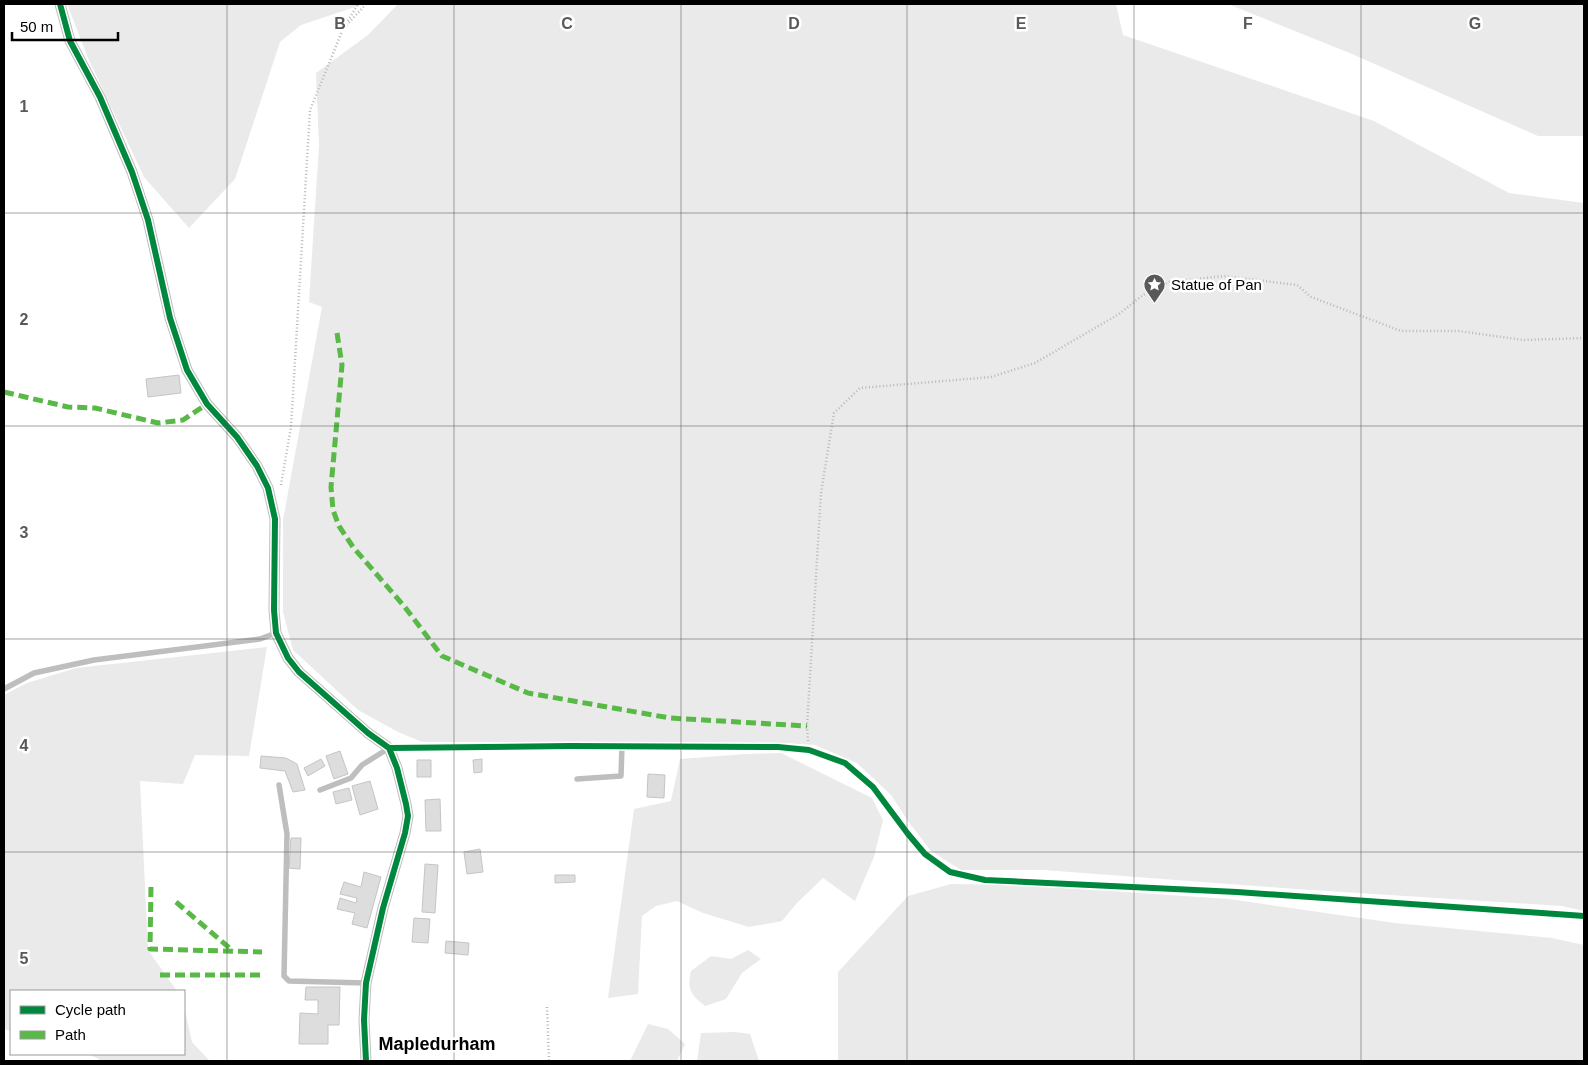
<svg xmlns="http://www.w3.org/2000/svg" width="1588" height="1065" viewBox="0 0 1588 1065" font-family="Arial,sans-serif">
	<style>
		.green { fill: #eaeaea }
		.building { fill: #ddd; stroke: #c5c5c5 }
		.lines { fill: none; stroke-linecap: round; stroke-linejoin: round }
		.path { stroke: #b8b8b8; stroke-width: 2.5; stroke-dasharray: 1 2.5; stroke-linecap: butt }
		.service { stroke: #bebebe; stroke-width: 5.5 }
		.minor { stroke: #bebebe; stroke-width: 11 }
		.quiet { stroke: #58b947; stroke-width: 5; stroke-dasharray: 10 5; stroke-linecap: butt }
		.cycleway-casing { stroke: #fff; stroke-width: 9 }
		.cycleway { stroke: #00873e; stroke-width: 6 }
		.grid { fill: none; stroke: #595959; stroke-width: 1; stroke-opacity: 0.55 }
		.labels { text-anchor: middle; dominant-baseline: central; stroke-width: 5; stroke-linejoin: round; paint-order: stroke }
		.poi-label { font-size: 15px; fill: #000; stroke: #fff; text-anchor: start }
		.quarter-label { font-size: 18px; font-weight: bold; fill: #000; stroke: #fff }
		.grid-label { font-size: 16px; text-anchor: middle; font-weight: bold; fill: #595959; stroke: #fff; stroke-width: 5; stroke-linejoin: round; paint-order: stroke }
	</style>
	<rect width="100%" height="100%" fill="#fff"/>
	<path class="green" d="M67 4H364L301 25 280 42 235 179 189 228 144 177 88 58Z
		M398 4H1116L1123 35 1374 121 1509 193 1584 203V911L1562 906 1296 889 1044 870H961L931 851 908 821 891 795 857 763 815 745 786 743 422 742 398 732 358 710 293 650 283 612V520L322 307 309 302 319 145 316 73 368 35Z
		M1228 4H1584V136H1538L1352 54Z
		M267 647 249 756 195 755 183 784 140 781 148 950 177 991H11V1031L4 1029V695L27 683 76 668Z
		M781 753 872 798 883 820 874 857 855 901 823 878 797 903 782 921 749 927 703 913 677 901 656 906 642 916 638 994 608 998 634 809 671 801 680 759 746 754Z
		M951 884 1018 885 1229 899 1395 923 1552 938 1584 945V1061H838V972L908 896Z
		M748 950 761 959 742 973 726 999 705 1006C690 994 687 989 691 971L711 956 731 959Z
		M184 1006 192 1042 210 1061H102L89 1054H184Z
		M648 1024 668 1029 685 1044 677 1061H630Z
		M735 1032 750 1034 759 1061H697L701 1033Z"/>
	<path class="building" d="M179 375 181 393 148 397 146 379Z
		M340 751 348 774 334 779 326 756Z
		M261 756 286 758 297 764 305 790 293 792 285 771 260 768Z
		M321 759 325 766 308 776 304 768Z
		M482 759V772L474 773 473 760Z
		M417 760H431V777H417Z
		M648 774 665 775 664 798 647 797Z
		M370 781 378 809 360 815 352 786Z
		M349 788 352 800 336 804 333 792Z
		M440 799 441 831H426L425 800Z
		M291 838H301L300 869 289 868Z
		M480 849 483 872 467 874 464 852Z
		M425 864 438 865 435 913 422 912Z
		M364 872 381 877 367 928 352 924 355 913 337 909 340 898 356 903 357 898 340 894 344 882 361 887Z
		M555 875H575V882L555 883Z
		M414 918 430 919 428 943 412 942Z
		M446 941 469 943 468 955 445 953Z
		M306 987H340L339 1025H328V1044H299L300 1013 318 1014V1000H305Z"/>
	<g class="lines">
		<path class="path" d="M346 24 358 4
			M281 485 291 427 310 110 343 29 366 4
			M808 741 807 726 821 493 834 413 860 388 991 377 1035 363 1119 314 1143 295 1168 282 1224 276 1297 285 1311 297 1401 331H1459L1523 340 1584 338
			M547 1007 549 1061"/>
		<path class="service" d="M4 689 34 673 94 660 260 639 276 633
			M577 779 621 776 622 746
			M279 785 287 834 284 976 289 981 366 983
			M320 790 351 778 362 765 389 748 570 746 778 747 809 750 845 763 873 787 908 834 925 854 950 872 985 880 1237 892 1584 916"/>
		<path class="minor" d="M60 4 70 41 100 97 132 172 148 220 170 318 187 370 207 404 237 437 257 466 268 488 275 519 274 610 276 633 288 658 299 672 368 733 389 748 397 768 406 804 408 816 405 833 383 908 366 983 364 1020 366 1061"/>
		<path class="quiet" d="M337 333 342 365 331 487 333 510 339 526 353 547 404 606 442 656 528 693 670 718 807 726
			M4 392 68 407 95 408 158 423 183 420 207 404
			M151 887 150 949 262 952
			M176 902 233 951
			M160 975H263"/>
		<defs>
			<path id="cycleway" d="M60 4 70 41 100 97 132 172 148 220 170 318 187 370 207 404 237 437 257 466 268 488 275 519 274 610 276 633 288 658 299 672 368 733 389 748 570 746 778 747 809 750 845 763 873 787 908 834 925 854 950 872 985 880 1237 892 1584 916
				M366 1061 364 1020 366 983 383 908 405 833 408 816 406 804 397 768 389 748"/>
		</defs>
		<use href="#cycleway" class="cycleway-casing"/>
		<use href="#cycleway" class="cycleway"/>
	</g>
	<path class="grid" d="M227 4V1061M454 4V1061M681 4V1061M907 4V1061M1134 4V1061M1361 4V1061M4 213H1584M4 426H1584M4 639H1584M4 852H1584"/>
	<defs>
		<symbol id="sight-pin" viewBox="-11 -11 22 30"><path d="M0 17L-7.5 6A9.5 9.5 0 1 1 7.5 6Z" fill="#595959" stroke="#fff"/><path d="M0-6L1.8-2.2L6-1.7L2.9 1.2L3.7 5.4L0 3.3L-3.7 5.4L-2.9 1.2L-6-1.7L-1.8-2.2Z" fill="#fff"/></symbol>
	</defs>
	<g fill-rule="evenodd">
		<use href="#sight-pin" x="1142" y="272" width="25" height="34"/>
	</g>
	<g class="labels">
		<g class="poi-label">
			<text x="1171" y="284">Statue of Pan</text>
		</g>
		<g class="quarter-label">
			<text x="437" y="1044">Mapledurham</text>
		</g>
	</g>
	<g class="grid-label">
		<text x="340" y="29">B</text>
		<text x="567" y="29">C</text>
		<text x="794" y="29">D</text>
		<text x="1021" y="29">E</text>
		<text x="1248" y="29">F</text>
		<text x="1475" y="29">G</text>
		<text x="24" y="112">1</text>
		<text x="24" y="325">2</text>
		<text x="24" y="538">3</text>
		<text x="24" y="751">4</text>
		<text x="24" y="964">5</text>
	</g>
	<rect width="1588" height="1065" fill="none" stroke="#000000" stroke-width="10"/>
	<rect x="10" y="990" width="175" height="65" fill="#ffffff" stroke="#999999"/>
	<rect x="20" y="1006" width="25" height="8" fill="#00873e" stroke="#999999"/>
	<text x="55" y="1015" font-size="15" fill="#000000">Cycle path</text>
	<rect x="20" y="1031" width="25" height="8" fill="#58b947" stroke="#999999"/>
	<text x="55" y="1040" font-size="15" fill="#000000">Path</text>
	<path d="M12 32v8h106v-8" fill="none" stroke="#000000" stroke-width="2.5"/>
	<text x="20" y="32" font-size="15" fill="#000000" stroke="#ffffff" stroke-width="4" paint-order="stroke">50 m</text>
</svg>
